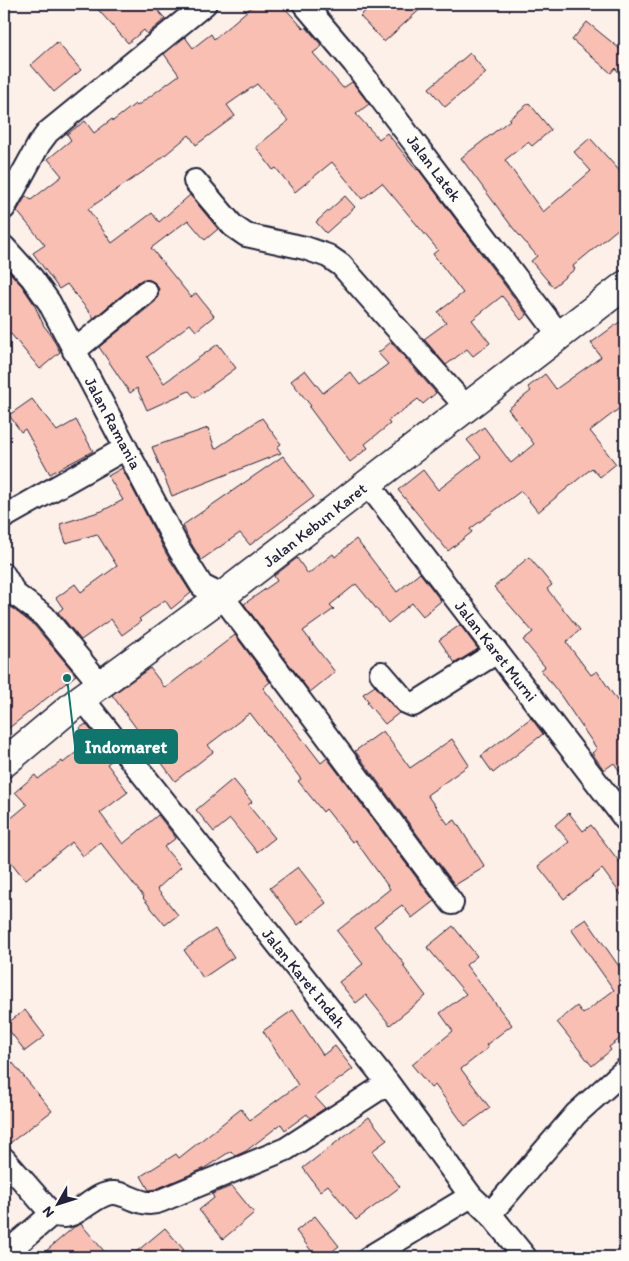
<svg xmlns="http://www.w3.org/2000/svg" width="629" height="1261" viewBox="0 0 629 1261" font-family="Itim,sans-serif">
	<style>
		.building { fill: #f9bfb3; stroke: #22223b }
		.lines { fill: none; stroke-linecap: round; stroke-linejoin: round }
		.minor-casing { stroke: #22223b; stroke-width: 26 }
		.major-casing { stroke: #22223b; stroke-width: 31 }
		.minor { stroke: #fdfcf7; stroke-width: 22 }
		.major { stroke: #fdfcf7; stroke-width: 28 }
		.labels { text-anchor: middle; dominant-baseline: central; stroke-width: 4; stroke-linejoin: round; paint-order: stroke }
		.street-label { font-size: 16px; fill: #22223b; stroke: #fdfcf7 }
		.leader { fill: none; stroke: #0f766e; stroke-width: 2 }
		.callout-dot { fill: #0f766e; stroke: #fdfcf7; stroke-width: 2 }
		.callout { fill: #0f766e; stroke: #0f766e; stroke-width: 2 }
		.callout-label { font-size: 18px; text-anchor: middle; font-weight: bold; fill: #fff }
	</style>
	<rect width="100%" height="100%" fill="#fcf0e9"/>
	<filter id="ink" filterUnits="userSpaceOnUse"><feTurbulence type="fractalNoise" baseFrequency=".02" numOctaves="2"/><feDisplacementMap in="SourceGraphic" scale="10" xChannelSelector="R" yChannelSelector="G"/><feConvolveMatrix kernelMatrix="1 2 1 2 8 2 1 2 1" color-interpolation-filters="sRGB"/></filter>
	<g filter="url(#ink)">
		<path class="building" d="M93 4H153L165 19 147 34 144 30 128 43Z
			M255 4H281L304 29 306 27 322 46 313 53 343 88 352 82 369 104 356 114 379 139 387 133 417 170 418 169 527 315 521 320 502 296 472 320 490 343 473 356 467 349 446 365 424 339 446 323 438 312 463 293 433 254 438 250 382 183 362 199 332 162 295 192 276 168 273 170 256 147 288 121 257 84 227 105 235 116 196 145 189 135 153 165 88 209 112 243 152 213 159 222 190 195 218 229 205 240 188 220 151 248 191 297 196 293 214 316 196 331 190 324 147 357 164 383 218 344 236 368 195 398 189 391 147 410 137 388 130 393 99 347 155 302 158 296 159 289 156 284 150 280 143 279 138 282 94 318 67 284 59 289 33 253 45 245 17 211 26 196 31 200 62 176 48 159 71 140 67 134 85 121 94 133 112 119 113 121 135 104 137 106 179 75 164 54 185 37 193 48 211 34 214 39Z
			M373 4H426L384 42 360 16Z
			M587 22 625 53V80L615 68 611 73 572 40Z
			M57 42 81 70 54 92 31 65Z
			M470 53 486 73 445 107 429 88Z
			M529 103 551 130 532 146 528 142 505 160 543 212 591 171 574 152 590 138 625 177V223L573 266 575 269 553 287 531 261 537 256 513 228 461 158 510 120 509 119Z
			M345 196 355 207 326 233 316 222Z
			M4 266 22 286 34 304 44 326 51 335 60 352 40 369 11 334 4 337Z
			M625 318V404L590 431 616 464 600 477 592 468 538 512 521 491 470 529 472 532 448 551 398 490 423 470 438 490 481 457 467 440 484 427 511 463 534 444 508 409 531 391 528 387 545 374 556 389 601 357 591 343Z
			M391 342 436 393 423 404 418 399 388 421 390 424 365 444 368 448 350 462 309 407 311 406 291 381 305 370 323 393 350 372 360 385 388 364 378 353Z
			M32 399 57 431 76 420 93 451 50 474 25 429 21 432 9 415Z
			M262 418 281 444 277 447 281 453 172 496 152 447 208 428 215 449Z
			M283 456 314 497 250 545 240 533 201 560 188 538 183 525Z
			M122 468 167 555 191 593 171 609 165 600 139 619 141 621 122 635 111 619 81 640 58 612 63 608 56 598 75 584 81 592 117 566 97 534 66 543 60 524 102 511 123 500 108 476Z
			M356 539 397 592 420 573 441 601 423 616 412 603 388 623 356 584 330 605 334 609 303 631 335 672 310 692 244 604 277 581 274 576 297 558 308 574 333 554 335 557Z
			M529 557 552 585 547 589 580 630 566 642 591 675 597 671 625 712V779L614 763 604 770 592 753 597 749 561 696 541 670 545 667 523 640 533 632 494 587Z
			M9 606 34 625 76 675 4 732V609Z
			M460 625 478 649 455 663 439 640Z
			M235 635 270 682 263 688 321 763 327 758 434 901 412 918 402 905 374 926 405 965 403 966 426 996 390 1025 366 995 356 1003 339 982 363 964 337 931 390 889 355 840 352 842 326 809 323 812 298 781 301 779 250 713 208 745 213 752 175 781 112 695 150 668 165 688Z
			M375 686 399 713 385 724 367 703 369 702 363 694Z
			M531 718 543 734 493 773 481 756Z
			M86 724 114 759 107 764 128 792 100 813 123 844 158 815 176 838 164 847 181 867 157 889 178 915 165 925 143 898 144 897 100 842 83 856 72 842 25 880 4 853V824L27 805 15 792 35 775 38 779 62 761 63 763 90 741 80 728Z
			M383 731 410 768 452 739 469 765 427 795 448 824 455 820 485 867 455 885 355 751Z
			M233 779 252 802 248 805 275 838 257 852 230 819 214 832 196 810Z
			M569 813 583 831 591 825 625 869V900L602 869 564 899 538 866 569 842 555 825Z
			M298 867 326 903 298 925 270 888Z
			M586 919 625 975V1035L609 1047 611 1050 592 1066 557 1022 577 1006 583 1014 614 990 571 929Z
			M453 926 477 956 466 965 512 1025 486 1045 488 1048 461 1069 490 1108 465 1126 435 1085 431 1088 412 1065 453 1031 440 1013 466 994 427 947Z
			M215 929 234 957 203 978 184 950Z
			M25 1010 45 1036 25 1051 5 1025Z
			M293 1010 323 1055 335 1046 353 1069 315 1097 325 1108 310 1118 307 1114 285 1130 281 1124 246 1151 235 1156 231 1151 203 1169 156 1189 149 1190 141 1176 176 1154 179 1158 241 1109 250 1120 298 1085 263 1031Z
			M12 1062 52 1111 6 1146H4V1069Z
			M369 1117 387 1140 372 1151 400 1187 356 1220 328 1185 320 1191 303 1168Z
			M232 1186 254 1213 223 1239 199 1210 214 1198 212 1194Z
			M315 1216 339 1246 325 1257H316L296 1231Z
			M81 1224 109 1257H39L74 1227Z
			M165 1228 184 1250 175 1257H130Z"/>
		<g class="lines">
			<defs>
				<path id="minor" d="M304 4 354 63 560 336
					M195 181 233 226 246 235 305 248 328 256 341 265 467 408
					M4 208 39 144 48 132 205 4
					M4 247 32 278 49 302 179 549 202 586 222 596 452 903
					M74 351 146 292
					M368 484 625 819
					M4 517 126 448
					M4 575 15 594 44 616 101 685
					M381 673 406 702 413 705 497 652
					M82 698 388 1083 471 1196 490 1214 525 1257
					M4 1159 52 1214 19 1242 14 1254 15 1257
					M52 1214C55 1215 60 1216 63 1216 80 1216 96 1192 114 1193 130 1194 142 1208 160 1201L286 1149 388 1083
					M490 1214 576 1114 625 1070
					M370 1257 471 1196"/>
				<path id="major" d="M4 763 82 698 222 596 625 285"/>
			</defs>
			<use href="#minor" class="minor-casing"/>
			<use href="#major" class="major-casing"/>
			<use href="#minor" class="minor"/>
			<use href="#major" class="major"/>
		</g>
	</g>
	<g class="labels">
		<g class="street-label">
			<text transform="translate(434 168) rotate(53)">Jalan Latek</text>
			<text transform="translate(113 423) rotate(62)">Jalan Ramania</text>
			<text transform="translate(315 525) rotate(-38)">Jalan Kebun Karet</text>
			<text transform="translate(496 651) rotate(52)">Jalan Karet Murni</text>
			<text transform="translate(304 978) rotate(51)">Jalan Karet Indah</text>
		</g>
	</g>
	<path class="leader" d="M67 678L75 746"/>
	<circle class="callout-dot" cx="67" cy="678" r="5"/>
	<rect class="callout" x="75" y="730" width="102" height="33" rx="5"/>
	<g class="callout-label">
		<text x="126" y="753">Indomaret</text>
	</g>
	<rect width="629" height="1261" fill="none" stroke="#fdfcf7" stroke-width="20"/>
	<rect x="10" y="10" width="609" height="1241" fill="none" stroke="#22223b" stroke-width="2" filter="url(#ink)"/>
	<g transform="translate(58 1204) rotate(231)" stroke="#fdfcf7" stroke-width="4" paint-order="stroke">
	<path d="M0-4L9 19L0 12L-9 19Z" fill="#22223b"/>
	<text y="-8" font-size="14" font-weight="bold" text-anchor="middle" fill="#22223b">N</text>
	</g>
</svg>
